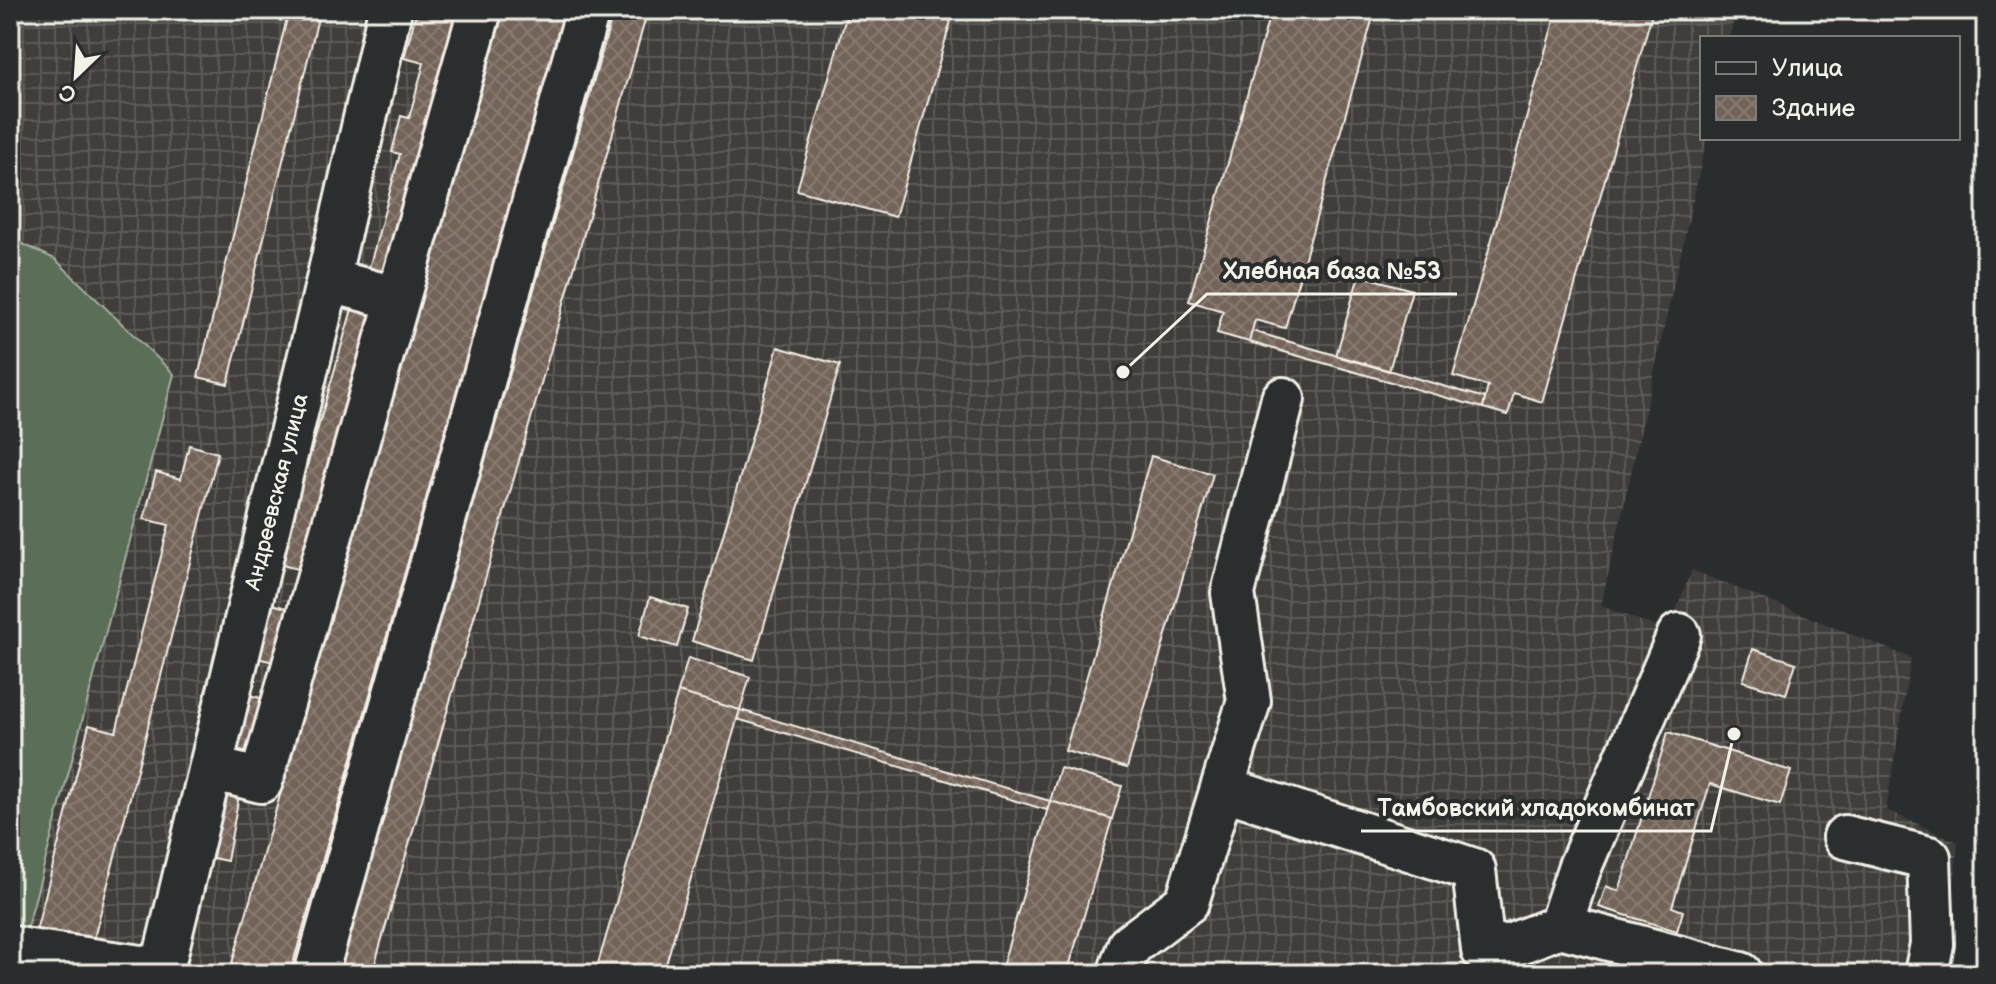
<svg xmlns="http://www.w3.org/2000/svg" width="1996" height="984" viewBox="0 0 1996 984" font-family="'Balsamiq Sans',sans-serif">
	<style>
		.industrial { fill: url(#industrial-grid) }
		.grass { fill: #5a6e59; stroke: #a7b0a0; stroke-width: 2 }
		.building { fill: url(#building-cross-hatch); stroke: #f4f1e8; stroke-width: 2 }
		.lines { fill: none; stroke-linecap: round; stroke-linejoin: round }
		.minor-casing { stroke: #f4f1e8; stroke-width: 48 }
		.minor { stroke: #2a2d2e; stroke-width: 42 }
		.labels { text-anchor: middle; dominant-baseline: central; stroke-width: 8; stroke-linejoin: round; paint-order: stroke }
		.street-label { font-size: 22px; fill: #f4f1e8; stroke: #2a2d2e }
		.leader { fill: none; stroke: #f4f1e8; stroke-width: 3 }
		.callout-dot { fill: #f4f1e8; stroke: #2a2d2e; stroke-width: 3 }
		.callout-label { font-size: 24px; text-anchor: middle; font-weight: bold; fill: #f4f1e8; stroke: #2a2d2e; stroke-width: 8; stroke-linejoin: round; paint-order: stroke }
	</style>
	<defs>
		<pattern id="industrial-grid" width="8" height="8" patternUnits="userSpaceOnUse" patternTransform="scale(2)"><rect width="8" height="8" fill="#403d3b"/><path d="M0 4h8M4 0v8" fill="none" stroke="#5c5a57"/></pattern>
		<pattern id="building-cross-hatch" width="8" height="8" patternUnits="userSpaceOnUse" patternTransform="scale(2)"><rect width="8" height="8" fill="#736359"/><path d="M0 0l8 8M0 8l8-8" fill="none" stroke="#887a71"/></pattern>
	</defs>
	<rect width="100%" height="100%" fill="#2a2d2e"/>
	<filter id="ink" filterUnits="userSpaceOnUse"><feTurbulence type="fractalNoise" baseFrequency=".0125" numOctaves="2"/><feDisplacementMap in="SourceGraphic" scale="16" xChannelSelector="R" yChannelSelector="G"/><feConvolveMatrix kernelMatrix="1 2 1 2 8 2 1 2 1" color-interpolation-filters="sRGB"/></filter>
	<g filter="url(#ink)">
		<path class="industrial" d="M10 10H1736L1730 38H1702V138H1707L1601 606 1667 631 1692 570 1911 658 1886 810 1958 842 1946 974H10V938L55 260 10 238Z"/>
		<path class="grass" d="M10 238 55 259 174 374 24 941 10 938Z"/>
		<path class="building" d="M289 10H320L228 384 198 377Z
			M417 10H465L392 283 367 276 400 154 392 152 401 116 409 118 424 63 404 58Z
			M504 10H566L290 974H229Z
			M614 10H648L372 974H338Z
			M848 10H954L895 217 797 190Z
			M1271 10H1375L1285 328 1255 320 1249 342 1217 333 1223 311 1189 301Z
			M1557 10H1653L1542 402 1514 393 1508 415 1483 408 1488 386 1453 376Z
			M1359 275 1412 290 1389 371 1336 356Z
			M354 302 381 309 301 570 279 564Z
			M1252 331 1485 398 1483 408 1249 342Z
			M778 347 840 365 754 660 692 641Z
			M189 445 218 453 91 950 35 935 89 725 116 732 169 525 144 519 156 472 181 479Z
			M1151 456 1213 474 1127 768 1065 751Z
			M650 597 688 609 677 647 639 636Z
			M267 603 287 608 273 662 254 657Z
			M1753 649 1796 663 1786 694 1743 681Z
			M688 658 750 677 740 710 678 692Z
			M678 692 740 710 663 974H595Z
			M246 694 270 701 255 754 232 748Z
			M740 710 1050 801 1047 810 737 719Z
			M1668 732 1791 771 1780 805 1710 784 1672 907 1683 911 1677 931 1599 907 1606 886 1619 891Z
			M1060 768 1122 786 1112 819 1050 801Z
			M215 791 239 795 227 861 203 856Z
			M1050 801 1112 819 1067 974H1000Z"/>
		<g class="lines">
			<defs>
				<path id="minor" d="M328 280 398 299
					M211 768 261 781 480 10
					M1222 788 1474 870 1483 950 1512 945 1560 926 1741 974
					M1845 837 1929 858 1932 944 1926 974
					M1560 926 1579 869 1679 635
					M10 947 29 951 162 970
					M161 974 328 280 390 10
					M316 974 588 10
					M1119 974 1129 946 1187 902 1249 701 1233 593 1283 399"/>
			</defs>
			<use href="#minor" class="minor-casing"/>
			<use href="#minor" class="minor"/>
		</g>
	</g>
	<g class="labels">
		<g class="street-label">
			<text transform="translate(277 492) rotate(-76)">Андреевская улица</text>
		</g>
	</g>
	<path class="leader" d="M1123 372L1207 294H1457M1734 734L1711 831H1361"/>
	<g class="callout-dot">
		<circle cx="1123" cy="372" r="8"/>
		<circle cx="1734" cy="734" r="8"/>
	</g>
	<g class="callout-label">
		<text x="1332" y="279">Хлебная база №53</text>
		<text x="1536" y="816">Тамбовский хладокомбинат</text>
	</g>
	<rect width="1996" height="984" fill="none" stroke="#2a2d2e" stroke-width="40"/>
	<rect x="20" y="20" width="1956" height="944" fill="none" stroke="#f4f1e8" stroke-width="3" filter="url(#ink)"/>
	<rect x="1700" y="36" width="260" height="104" fill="#2a2d2e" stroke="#7b7b78" stroke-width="2"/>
	<rect x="1716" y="62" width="40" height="12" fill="#2a2d2e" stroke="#7b7b78" stroke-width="2"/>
	<text x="1772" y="76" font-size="24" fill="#f4f1e8">Улица</text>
	<rect x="1716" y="96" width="40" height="24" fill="url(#building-cross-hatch)" stroke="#7b7b78" stroke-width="2"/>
	<text x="1772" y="116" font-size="24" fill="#f4f1e8">Здание</text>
	<g transform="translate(76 76) rotate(205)" stroke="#2a2d2e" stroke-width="6" paint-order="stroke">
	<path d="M0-6L14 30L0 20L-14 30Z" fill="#f4f1e8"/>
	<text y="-12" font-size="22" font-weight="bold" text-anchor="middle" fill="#f4f1e8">С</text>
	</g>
</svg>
